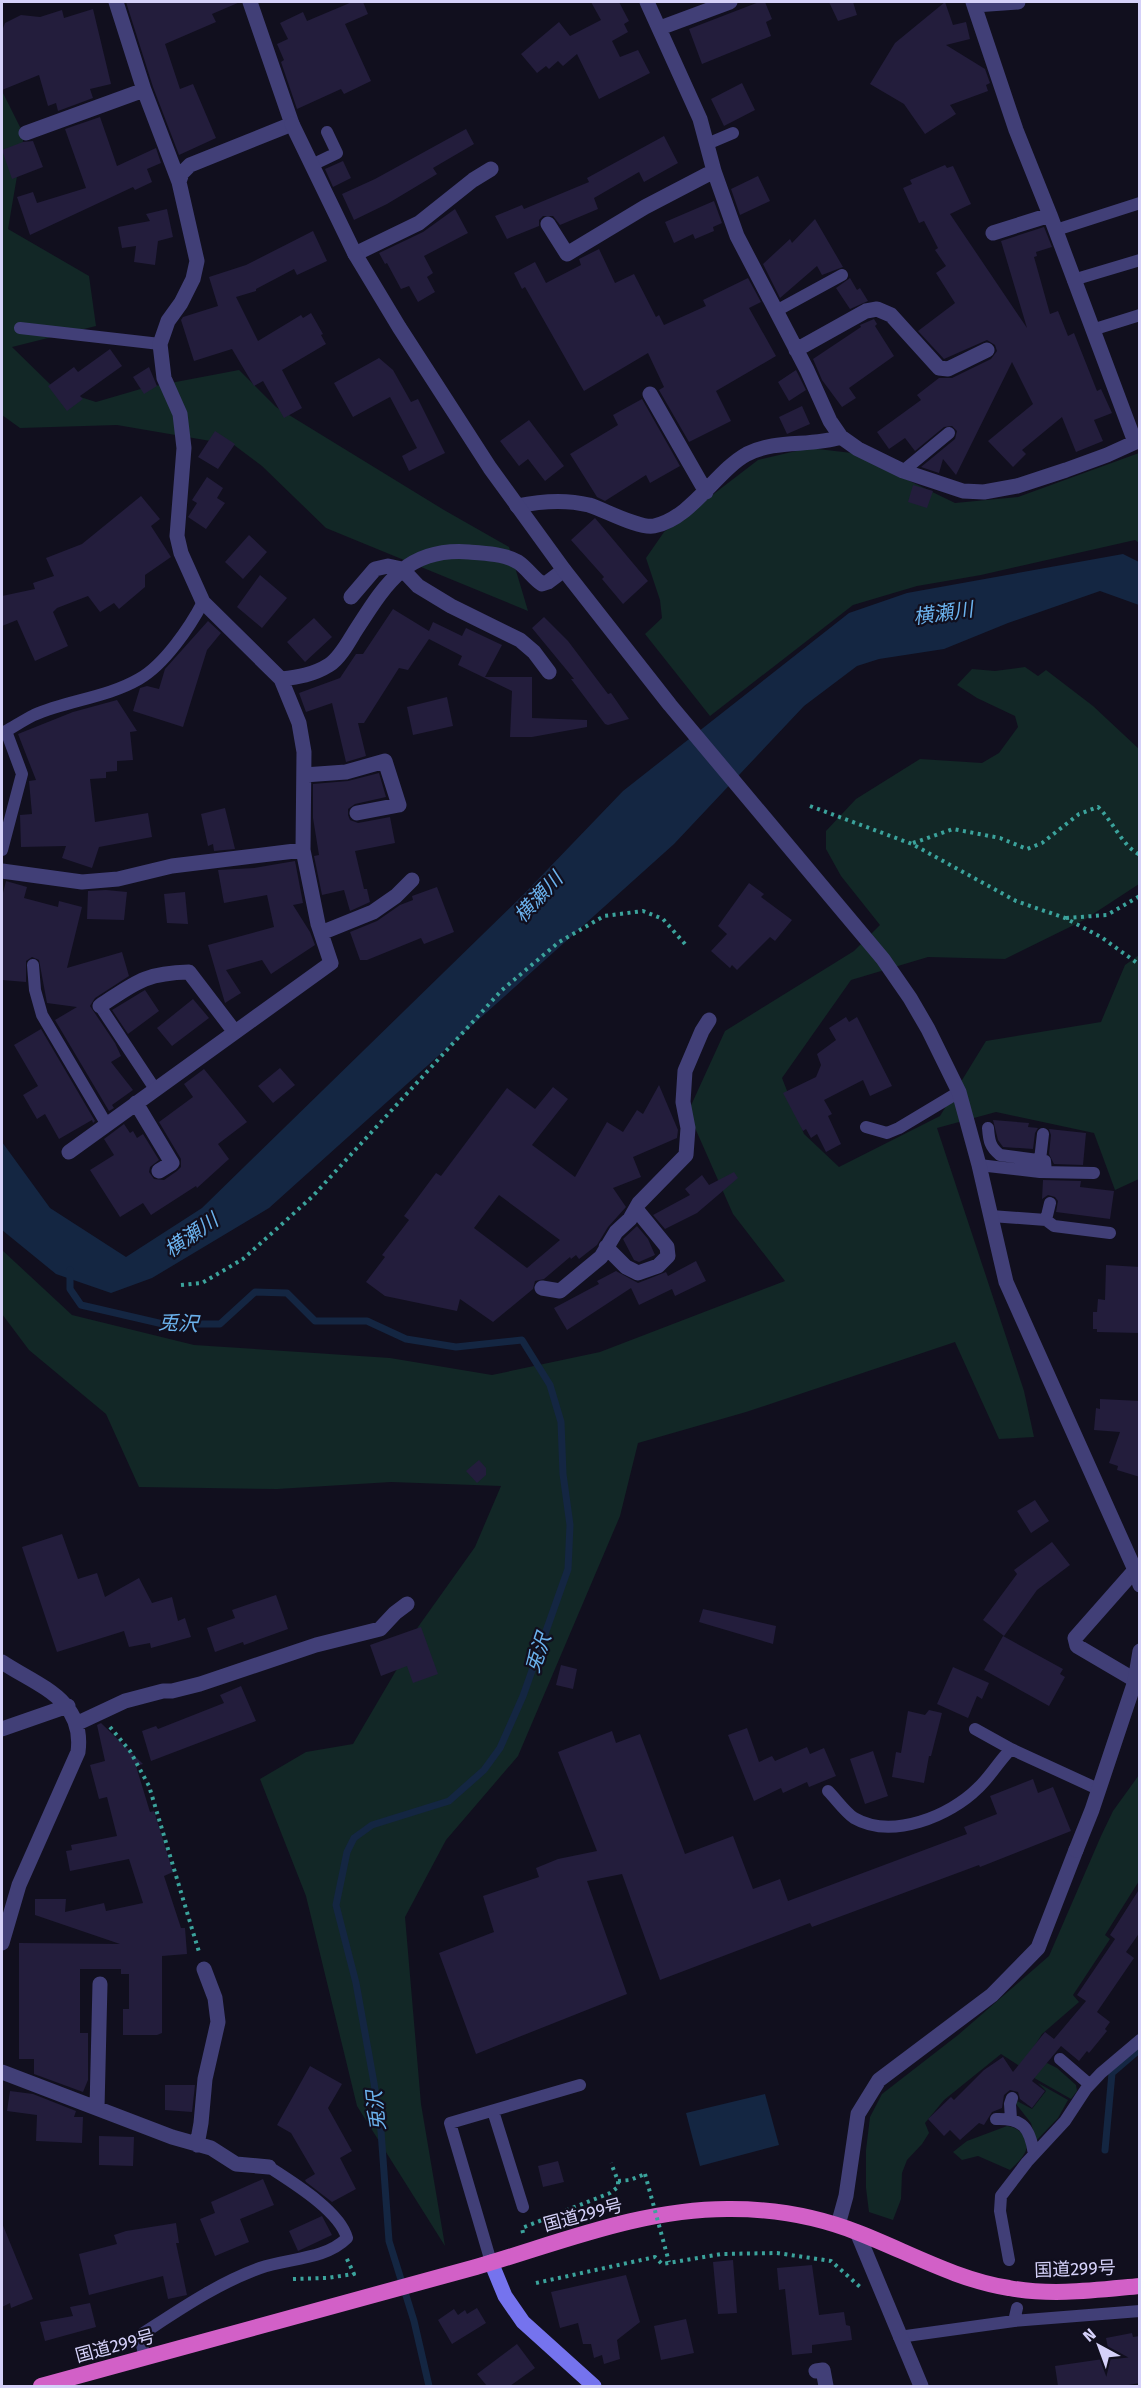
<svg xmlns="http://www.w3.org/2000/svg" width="1141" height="2388" viewBox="0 0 1141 2388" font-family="'Fira Sans','Noto Sans JP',sans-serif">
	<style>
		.green { fill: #122726 }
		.water { fill: #142642 }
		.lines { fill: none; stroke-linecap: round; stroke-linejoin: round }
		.stream { stroke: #142642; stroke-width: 7 }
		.building { fill: #231d3c; fill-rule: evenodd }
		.path { stroke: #3ba39c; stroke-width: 4; stroke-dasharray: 3 4.5; stroke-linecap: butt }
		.service { stroke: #413f77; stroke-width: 12 }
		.minor { stroke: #413f77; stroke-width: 15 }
		.tertiary { stroke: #413f77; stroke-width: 15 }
		.secondary { stroke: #7573ee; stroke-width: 15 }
		.trunk { stroke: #d260c7; stroke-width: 16 }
		.path-bridge { stroke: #3ba39c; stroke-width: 4; stroke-dasharray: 3 4.5; stroke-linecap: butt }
		.labels { text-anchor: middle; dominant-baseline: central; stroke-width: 4.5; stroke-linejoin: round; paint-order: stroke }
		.street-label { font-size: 18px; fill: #d5d1f9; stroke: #110f1e }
		.water-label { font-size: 20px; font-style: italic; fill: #6bb2ed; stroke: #110f1e }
	</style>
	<rect width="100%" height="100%" fill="#110f1e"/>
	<path class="green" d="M2 91 24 135 8 229 89 276 96 326 12 347 55 389 96 402 144 388 239 370 276 407 444 510 509 547 528 611 326 528 262 466 234 445 117 425 20 428 2 415Z
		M809 448 852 453 955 503 1018 497 1139 453V543L1135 540 981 575 917 586 853 605 710 716 645 634 662 618 660 600 646 558 664 532 758 460Z
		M1025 667 1038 676 1046 670 1093 706 1139 749V884L1084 920 1005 959 928 957 851 980 782 1078 804 1134 839 1167 940 1116 986 1041 1101 1022 1125 965 1139 955V1179L1115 1190 1094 1133 996 1112 937 1128 1024 1391 1034 1437 999 1439 955 1342 746 1412 638 1443 620 1516 518 1756 446 1840 405 1917 421 2104 445 2246 357 2106 306 1896 260 1779 306 1752 353 1744 404 1657 418 1627 475 1547 501 1486 391 1482 277 1489 139 1487 106 1414 29 1350 2 1314V1250L72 1315 194 1345 390 1358 492 1375 600 1352 785 1281 733 1214 688 1112 725 1031 854 951 880 925 841 876 826 849V831L856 799 920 759 982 763 999 753 1018 727 1015 716 977 698 957 685 972 669 995 671Z
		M1139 1775V1881L1105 1935 1110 1939 1073 1995 1079 2002 1042 2034 1021 2067 1001 2054 944 2100 925 2123 929 2133 922 2144 907 2160 902 2173 901 2199 893 2220 869 2212 866 2188V2150L870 2117 882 2094 958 2035 1049 1956 1101 1836 1113 1811Z
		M1047 2063 1057 2068 1076 2085 1077 2091 1071 2099 1029 2075Z
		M1038 2083 1068 2100 1058 2118 1036 2141 1031 2123 1016 2104 1017 2101 1032 2109 1046 2091Z
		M1007 2126C1017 2127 1031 2137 1026 2150 1024 2157 1015 2165 1010 2170L978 2156 962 2160 953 2152 967 2141Z"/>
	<path class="water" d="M1123 554 1139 562V605L1100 591 1008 623 944 649 879 659 857 666 804 706 674 844 269 1208 152 1278 111 1293 56 1274 2 1230V1142L50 1208 126 1257 202 1208 523 895 623 791 849 613 907 593Z
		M765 2094 779 2145 700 2166 686 2113Z"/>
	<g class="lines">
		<path class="stream" d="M70 1270V1289L81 1305 163 1324H220L255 1292 287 1293 315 1321H367L406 1339 456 1347 522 1340 550 1385 561 1422 563 1474 570 1525 568 1569 523 1696 500 1748 484 1770 449 1801 372 1825 354 1838 347 1852 336 1905 356 1983 374 2083 381 2131 389 2241 414 2321 429 2386
			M1105 2150 1112 2073 1140 2049"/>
	</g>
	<path class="building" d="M126 2H240L212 14 216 22 165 44 180 89 193 84 216 138 179 155 153 87Z
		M352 2H363L368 14 345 24 371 81 344 94 341 89 297 109 281 62 284 60 277 44 288 39 280 23 303 12 307 21Z
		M591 2H619L629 21 624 24 628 32 612 41 620 57 638 50 650 73 599 99 577 54 563 66 558 61 549 69 546 66 537 73 521 54 559 22 570 36 601 20Z
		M759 2H765L772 19 766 22 771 36 702 64 689 29Z
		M829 2H853L857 15 838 21Z
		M945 2 953 25 966 22 970 39 946 45 985 69 990 83 986 85 988 91 950 105 956 114 925 134 904 104 870 84 895 43Z
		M93 9 111 84 90 89 93 98 58 111 56 103 48 106 39 75 2 90V31L5 23 21 15 40 17 62 10 64 18Z
		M742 83 755 110 724 126 711 99Z
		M100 117 117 166 156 148 161 163 147 169 152 182 135 190 133 187 30 235 17 197 33 192 37 203 86 188 65 129Z
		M466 129 474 144 433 168 437 174 387 204 354 220 342 194 375 179Z
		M664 136 678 163 644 182 639 172 594 198 598 209 560 225 553 216H543L539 220V226L507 239 495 216 522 205 524 209 589 182 587 178Z
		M33 141 43 167 12 179 2 150 23 142Z
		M343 161 351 178 333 187 325 169Z
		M945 165 947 168 953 166 971 204 950 214 1027 328 1001 241 1044 227 1052 247 1036 252 1037 256 1034 257 1050 314 1058 311 1068 336 1074 333 1097 391 1101 389 1112 413 1094 420 1103 441 1076 452 1062 417 1022 450 1026 454 1013 467 988 441 1033 404 1012 362 956 475 943 459 939 473 921 467 955 439 957 431 952 426 944 427 915 451 905 438 889 449 877 432 921 400 917 395 939 378H952L991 359 997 351 995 345 987 340 944 359 918 331 955 303 936 273 946 266 935 250 938 248 924 221 919 223 903 188 912 184 910 180Z
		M758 176 770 201 740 215 731 189Z
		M714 201 722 223 713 227 714 231 695 239 693 234 674 243 665 222Z
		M167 209 173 237 158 241 155 265 134 262 136 246 122 248 118 227 150 221 146 214Z
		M455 209 468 233 424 256 433 273 427 277 435 292 418 302 409 286 401 289 387 263 385 264 379 253 423 232Z
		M815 219 843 267 822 275 817 266 780 298 763 264 790 239 792 243Z
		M313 231 327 261 297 275 294 269 256 289V291L236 297 258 341 301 315 303 318 311 313 323 334 321 335 326 344 282 370 302 408 284 418 263 381 254 386 232 349 194 361 181 320 183 317 218 306 209 277 246 265Z
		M599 249 615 283 634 274 656 317 659 315 664 325 706 306 703 300 748 278 761 302 749 308 776 356 716 391 731 421 689 442 659 390 664 387 648 353 584 391 525 287 522 289 514 273 535 262 546 283 581 265 579 259Z
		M850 278 857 290 860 288 868 301 850 309 836 288Z
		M874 319 877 324 875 326 894 356 849 388 856 398 842 407 822 380 813 359 861 327 860 325Z
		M110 349 122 366 80 396 83 399 67 411 48 386 74 367 78 372Z
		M379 358 393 370 411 402 418 399 445 453 409 471 402 456 417 448 390 397 353 417 334 383Z
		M149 367 157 386 144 394 133 377Z
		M796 370 806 390 789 401 778 382Z
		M642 399 680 466 650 483 646 475 605 501 597 497 570 454 618 425 613 415Z
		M802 406 810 424 787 434 779 417Z
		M529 420 564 466 545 481 528 459 519 466 500 441Z
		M215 431 235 444 218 469 198 457Z
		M207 477 223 488 217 498 225 503 206 529 188 517 197 503 192 500Z
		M913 485 933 491 927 508 908 502Z
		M141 496 160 519 151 526 171 557 145 575V587L119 609 114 603 100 612 88 596 57 608 53 612 68 646 35 661 17 620 2 626V596L35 589 33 583 54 576 46 558 82 544Z
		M595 518 648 581 623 604 602 579 604 577 571 540Z
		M249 535 267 552 243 579 225 562Z
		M260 575 287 598 262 628 237 607Z
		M393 609 429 631 433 622 462 636 466 628 502 645 485 677H532V718L587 720V727L532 737H510L512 691 458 665 462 656 429 639 408 670 399 668 364 723H358L366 756 346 762 332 703 306 712 299 693 340 678 356 654H363Z
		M544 617 568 641 608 694 611 693 629 719 608 725 605 724 571 679H574L532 628Z
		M314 618 332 637 305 662 287 642Z
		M208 621 221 633 207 650 183 727 133 711 140 688 147 686 159 689 165 669Z
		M447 697 453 726 413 735 407 707Z
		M117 700 137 731 130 732 133 760 117 761V771L106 772V778L90 779 95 822 148 813 152 837 99 847 92 868 62 858 66 846 21 847 20 815 32 814 29 781 36 780 18 734 73 712Z
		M379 773 386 797 355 804 348 809V815L350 820 358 823 390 817 395 843 355 851 364 889H367L370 902 350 911 344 890 322 895 314 856 319 855 313 818V784L348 781Z
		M225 808 235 849 214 851 213 844 208 846 201 814Z
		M295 861 303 903 293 905 310 932 315 945 271 974 262 960 226 970 241 993 225 1003 208 945 274 927 267 895 224 903 218 870 254 868Z
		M6 881 27 887 24 898 58 907 59 901 82 907 67 968 122 952 129 976 95 998 90 1006 115 1043 121 1056 111 1062 133 1090 112 1105 114 1108 109 1111 55 1020 77 1007 47 1003 39 960 32 957 26 961V982L2 980V897Z
		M749 883 764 894 761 897 792 920 775 941 770 937 737 970 732 965 730 968 711 951 727 934 718 926Z
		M437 887 454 932 424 944 421 938 367 960H360L350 932 377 921 400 905 413 900 412 896Z
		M106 890 127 892 124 920 87 919 88 891Z
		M185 892 188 924 167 923 164 894Z
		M145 990 159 1011 128 1034 112 1010Z
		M193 999 209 1018 172 1046 157 1028Z
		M846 1017 849 1022 857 1017 892 1086 870 1096 863 1080 824 1100 832 1114 828 1116 841 1144 826 1152 817 1134 811 1138 806 1129 803 1131 783 1093 816 1077 821 1065 817 1054 836 1040 829 1028Z
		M41 1029 95 1121 93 1123 92 1120 59 1139 45 1114 37 1119 23 1095 38 1086 14 1045Z
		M280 1068 295 1085 273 1103 258 1086Z
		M204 1069 247 1122 218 1144 229 1159 197 1188 196 1186 151 1215 143 1203 120 1217 90 1170 114 1155 104 1139 124 1124 130 1133 133 1131 137 1138 143 1134 159 1160 150 1167 149 1172 154 1179 164 1180 177 1171 181 1167V1159L159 1122 193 1097 184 1084Z
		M659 1085 678 1130 677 1138 633 1157 641 1177 613 1188 626 1207 608 1227 597 1245 579 1259 576 1255 571 1259 570 1257 544 1279 535 1281 533 1289 493 1322 460 1299 457 1311 385 1296 366 1282 385 1257 382 1255 409 1220 404 1216 436 1173 441 1176 507 1088 535 1109 553 1087 568 1099 532 1145 575 1177 607 1122 623 1132 637 1110 643 1114ZM499 1195 560 1240 527 1268 474 1228Z
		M993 1120 1029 1123 1028 1127 1038 1128 1035 1133 1033 1149 1003 1147 998 1140Z
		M1049 1129 1086 1133 1083 1165 1054 1164 1049 1154 1051 1135Z
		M734 1172 738 1178 697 1213 665 1229 653 1215 690 1195 685 1189 702 1175 709 1185Z
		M1043 1180 1081 1181 1080 1187 1114 1191 1110 1219 1056 1212 1058 1201 1055 1197 1048 1195 1042 1199Z
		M637 1226 648 1239 655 1255 639 1262 634 1260 623 1239Z
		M696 1261 706 1281 675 1296 672 1289 639 1305 631 1288 567 1330 554 1308 599 1284 597 1281 616 1271 638 1283 666 1272 668 1276Z
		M1106 1265 1140 1267 1139 1333 1097 1332V1329H1093V1312H1097L1098 1299 1105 1300Z
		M1100 1399 1140 1401V1477L1117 1470 1118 1466 1109 1463 1120 1432 1094 1430 1096 1408 1100 1409Z
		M479 1460 486 1468V1475L477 1483 466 1471Z
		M1035 1500 1049 1521 1031 1533 1017 1511Z
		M62 1534 78 1579 97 1573 105 1597 139 1578 152 1603 172 1597 178 1621 185 1618 191 1637 151 1648 150 1643 129 1647 124 1631 57 1652 22 1547Z
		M1052 1542 1070 1565 1037 1590 1004 1636 983 1620 1017 1574 1014 1570Z
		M276 1595 288 1629 244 1645 243 1642 215 1652 207 1628 235 1618 232 1610Z
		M703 1609 776 1626 773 1644 699 1622Z
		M421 1627 438 1674 413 1683 407 1666 381 1676 370 1645Z
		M1003 1636 1063 1669 1060 1674 1065 1677 1049 1706 984 1670Z
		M561 1665 577 1669 573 1689 556 1685Z
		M953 1667 989 1683 982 1699 977 1696 968 1718 937 1704Z
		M241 1686 256 1721 151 1761 142 1731 156 1726 158 1729 224 1703 220 1695Z
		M929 1710 942 1713 931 1756H929L924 1783 892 1777 896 1752 901 1753 908 1711 925 1715Z
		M101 1723 143 1764 136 1766 150 1812 154 1811 173 1872 164 1876 181 1928H185L187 1954 162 1956V2033L157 2035H123V2009H129V1974H121V1969H80V2033H88V2080L83 2092 34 2074V2059H19V1943L120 1944 35 1915V1899H66L65 1912 104 1903 106 1911 143 1903 129 1859 70 1871 66 1851 72 1850 71 1845 117 1836 107 1797 99 1799 90 1765 105 1761 97 1725Z
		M747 1728 759 1762 772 1756 775 1761 807 1747 810 1754 824 1748 836 1776 809 1787 807 1782 783 1793 781 1788 754 1801 728 1735Z
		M612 1731 616 1743 640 1734 685 1854 733 1836 753 1889 780 1879 788 1901 967 1834 964 1827 997 1814 990 1796 1033 1779 1038 1793 1053 1787 1071 1831 980 1867 979 1865 812 1927 810 1923 660 1980 622 1874 587 1881 627 1994 476 2054 439 1953 494 1932 483 1896 539 1877 536 1868 558 1859 597 1851 558 1752Z
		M873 1751 888 1796 865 1804 850 1759Z
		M1140 1888V1932L1126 1952 1134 1958 1097 2012 1110 2022 1105 2029 1107 2031 1089 2053 1087 2051 1079 2061 1061 2046 1032 2081 1045 2091 1032 2108 1020 2099 1018 2092 1010 2090 1004 2095 1002 2108 992 2112 984 2125 979 2123 960 2140 950 2130 944 2136 928 2119 951 2097 954 2100 984 2070 1003 2057 1013 2072 1045 2032 1054 2039 1086 2001 1077 1995 1115 1939 1110 1935Z
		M310 2066 342 2084 328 2108 352 2151 340 2158 356 2189 332 2202 306 2182 305 2180 315 2174 291 2133 277 2125Z
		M165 2085H195L192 2112 165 2110Z
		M10 2091 33 2094 76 2111 74 2117H83L82 2143 36 2141 37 2115 7 2111Z
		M99 2136 134 2137 133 2166 99 2165Z
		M558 2161 564 2182 543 2187 538 2166Z
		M263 2179 274 2205 240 2219 249 2242 215 2256 200 2219 215 2213 211 2202Z
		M322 2216 332 2235 298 2251 289 2231Z
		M2 2223 33 2299 11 2308 10 2303 2 2307Z
		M176 2223 179 2243H176L187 2295 168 2299 163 2276 89 2295 79 2254 117 2244 114 2235 126 2231Z
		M733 2260 737 2313 718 2314 713 2262Z
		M812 2265 819 2315 844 2312 846 2325 850 2326 852 2340 812 2345V2353L792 2355 785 2289 779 2290 777 2268Z
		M626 2275 640 2322 617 2340 620 2359 604 2364 602 2355 594 2358 591 2344H583L578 2323 560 2328 551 2292Z
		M90 2303 96 2327 45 2341 40 2322 73 2316 70 2307Z
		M477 2308 486 2323 452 2344 438 2320 454 2309 458 2315 465 2310 467 2314Z
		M686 2319 694 2353 661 2360 654 2326Z
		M1132 2333 1133 2337 1140 2336V2383L1123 2386H1058L1055 2366 1110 2358 1106 2338Z
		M517 2344 535 2368 510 2386H487L477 2374Z"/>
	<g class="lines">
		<path class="path" d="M810 806 912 844 1016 901 1065 918 1101 937 1140 965
			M913 843 953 829 1000 838 1027 849 1042 843 1079 814 1098 807C1113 821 1122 846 1140 855
			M1066 918 1107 915 1140 896
			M181 1285 202 1283 243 1259 312 1197 502 990 559 942 604 916 643 911 663 919 685 944
			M110 1727 130 1751 149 1786 199 1952
			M618 2181 630 2180 645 2174
			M523 2233 522 2228 610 2193 618 2187V2181L611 2163
			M293 2279 327 2278 354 2274 346 2257
			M536 2283 655 2257 662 2264 721 2254 777 2253 831 2261 860 2287"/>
		<path class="service" d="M707 144 733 133
			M312 165 337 153 327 132
			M1056 230 1140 203
			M1073 280 1140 260
			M776 311 842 275
			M20 328 160 344
			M1092 330 1140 315
			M903 471 949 433
			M2 850 22 774 6 731C15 726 24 720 34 715 68 700 106 698 139 679 164 665 190 627 203 602
			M33 965 35 990 42 1015 107 1125
			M100 1006 155 1089
			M866 1127 887 1133 899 1128 959 1092
			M988 1128C989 1141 990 1147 1000 1155L1045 1161 1046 1172
			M1040 1160 1043 1134
			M979 1165 1040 1172 1094 1173
			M991 1216 1046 1220 1054 1226 1110 1233
			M1046 1220 1050 1203
			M975 1729 1011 1749
			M828 1791C836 1799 845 1812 854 1818 892 1840 950 1816 978 1788 990 1777 999 1761 1011 1749L1098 1789
			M1060 2059 1089 2084
			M493 2111 523 2207
			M996 2119C1023 2118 1030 2128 1034 2154
			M1011 2119 1010 2104 1012 2098
			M1009 2260 1000 2211 1001 2196 1027 2162 1065 2121 1086 2089 1101 2073 1140 2040
			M491 2262 450 2123 580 2085
			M1014 2321 1017 2308
			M899 2337 1014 2321 1140 2311
			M145 2358 141 2341 142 2334C179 2310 218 2283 260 2268 288 2258 325 2260 347 2238 340 2211 292 2182 269 2167"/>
		<path class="minor" d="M116 2 144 90 179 182
			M250 2 292 124 190 165 182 173 179 182 197 261 193 279 181 303 168 321 160 344 164 378 180 414 184 448 177 536 181 553 203 602 281 679C298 677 313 675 329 665 339 659 348 643 354 633 385 585 406 547 469 552 484 553 505 554 518 562 527 568 533 578 542 584L548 582 564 570
			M647 2 700 119 714 171 737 236 807 370 830 421 841 437 858 449 903 471 963 491 984 492 1017 486 1066 470 1107 455 1140 440
			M973 2 1016 130 1050 215 1135 442
			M975 5 1018 2
			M660 28 730 2
			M26 133 144 90
			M548 224 567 254 645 207 714 171
			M993 233 1050 215
			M355 254 419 223 473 180 491 169
			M796 350 866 311 877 309 891 315 939 368 948 369 987 350
			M650 394 706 492
			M517 506C541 501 565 499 589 505 605 510 639 529 654 526 692 518 716 471 747 454 776 439 811 447 841 437
			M351 597 375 569 388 566 402 569 418 586 451 606 520 640 534 652 549 672
			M304 775 346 772 385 761 399 805 357 813
			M2 871 82 882 118 879 172 866 303 850
			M321 933 373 912 396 896 412 880
			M100 1006C135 983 144 973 189 972L234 1031
			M136 1103 172 1163 159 1171
			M69 1152 331 963 318 924 303 850 304 752 299 723 281 679
			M606 1247 626 1267 638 1273 658 1266 668 1256 667 1247 636 1209
			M542 1288 560 1291 601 1257 616 1232 630 1219 639 1203 686 1155 688 1128 683 1102 685 1071 702 1031 709 1020
			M1135 1570 1075 1638 1077 1646 1140 1683
			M2 1662C38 1686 85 1699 78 1752L19 1885 2 1943
			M78 1723 125 1701 163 1691H172L200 1684 316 1645 380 1629 395 1613 407 1604
			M2 1729 68 1706
			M2 2072 172 2137 211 2148 236 2164 269 2167
			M97 2108 100 1984
			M197 2145 201 2123 205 2079 218 2022 215 1998 204 1969
			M838 2225 846 2196 858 2114 879 2080 992 1995 1038 1948 1076 1850
			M857 2232 921 2386
			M816 2371 823 2370 826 2386"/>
		<path class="tertiary" d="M292 124 355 254 399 327 490 468 564 570 670 705 883 959 910 998 928 1029 959 1092 979 1165 1006 1282 1135 1570 1140 1585
			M1076 1850 1092 1810 1135 1681 1140 1651"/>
		<path class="secondary" d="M491 2262 505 2296 523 2322 594 2386"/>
		<path class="trunk" d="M41 2386C186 2347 331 2307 476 2267 559 2243 643 2208 731 2209 774 2209 819 2217 859 2233 908 2252 957 2280 1009 2288 1052 2296 1096 2290 1140 2286"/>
		<path class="path-bridge" d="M645 2174 669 2262"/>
	</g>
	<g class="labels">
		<g class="street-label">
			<text transform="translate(583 2215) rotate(-15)">国道299号</text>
			<text transform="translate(1075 2269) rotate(-2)">国道299号</text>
			<text transform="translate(115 2346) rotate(-15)">国道299号</text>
		</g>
		<g class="water-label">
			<text transform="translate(943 613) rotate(-8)">横瀬川</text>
			<text transform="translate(538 897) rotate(-47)">横瀬川</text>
			<text transform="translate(191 1235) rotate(-35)">横瀬川</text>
			<text transform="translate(178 1323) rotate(3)">兎沢</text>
			<text transform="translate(538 1653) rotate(-71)">兎沢</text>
			<text transform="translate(376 2111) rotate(-96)">兎沢</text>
		</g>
	</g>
	<rect width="1141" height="2388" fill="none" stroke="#d5d1f9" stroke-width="6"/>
	<g transform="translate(1099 2346) rotate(319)" stroke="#110f1e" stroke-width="4.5" paint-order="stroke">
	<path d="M0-4.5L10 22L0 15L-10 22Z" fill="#d5d1f9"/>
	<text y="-9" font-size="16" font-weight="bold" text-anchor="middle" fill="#d5d1f9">N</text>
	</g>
</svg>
